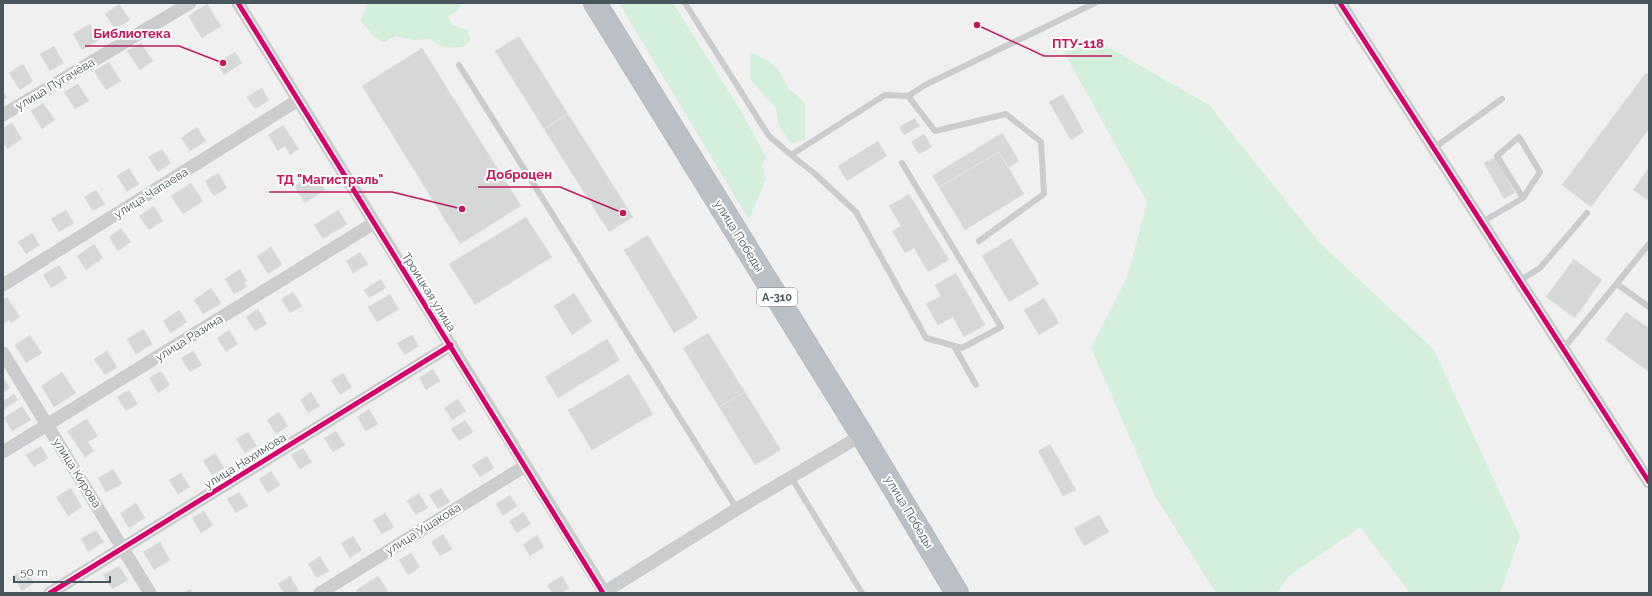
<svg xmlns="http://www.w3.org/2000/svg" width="1652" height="596" viewBox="0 0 1652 596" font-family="Raleway,sans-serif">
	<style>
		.green { fill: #d4efdc }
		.building { fill: #d6d8d8; stroke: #e1e2e3 }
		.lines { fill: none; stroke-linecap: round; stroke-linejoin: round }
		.highway-casing { stroke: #b5bbbf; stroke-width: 24 }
		.lane { stroke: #caccce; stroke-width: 6 }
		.street { stroke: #caccce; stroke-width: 13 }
		.highway { stroke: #bac0c5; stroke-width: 22 }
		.cycleway-casing { stroke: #fff; stroke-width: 8 }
		.cycleway { stroke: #d6006c; stroke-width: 5 }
		.labels { text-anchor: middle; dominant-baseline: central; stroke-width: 4; stroke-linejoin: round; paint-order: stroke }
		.shield { fill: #fff; stroke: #7e888d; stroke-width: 1 }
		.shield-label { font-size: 11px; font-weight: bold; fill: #47555c }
		.street-label { font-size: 12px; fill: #47555c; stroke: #fff }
		.leader { fill: none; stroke: #c2185b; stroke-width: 1.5 }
		.callout-dot { fill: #c2185b; stroke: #fff; stroke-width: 1.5 }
		.callout-label { font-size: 13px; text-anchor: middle; font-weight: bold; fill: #c2185b; stroke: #fff; stroke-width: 4; stroke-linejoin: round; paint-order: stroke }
	</style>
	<rect width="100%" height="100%" fill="#f0f0f0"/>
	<path class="green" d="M367 3H463L457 11 448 16 452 25 468 30 470 40 463 47C451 48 440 48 430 39L413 40 396 36 384 42 375 38 361 21Z
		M619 3H673L741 111 766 157 762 167 766 179 749 220Z
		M1101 43 1209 105 1318 241 1434 350 1520 536 1500 593H1410L1360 527 1288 577 1277 593H1216L1155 496 1091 348 1128 275 1147 202 1064 52Z
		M750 52 768 61 778 69 789 90 797 95 805 103V139L791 144 779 126 776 108 750 79Z"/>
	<path class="building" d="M119 4 130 20 115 29 105 14Z
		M207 4 221 26 202 38 188 16Z
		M90 24 99 40 82 50 73 34Z
		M519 36 568 114 544 129 495 51Z
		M141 43 153 61 140 70 127 51Z
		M54 46 64 63 50 71 40 54Z
		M422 48 521 206 460 244 362 86Z
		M235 52 242 63 224 75 217 63Z
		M109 62 121 81 106 90 94 71Z
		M23 64 33 81 20 90 9 73Z
		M1646 73 1649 75V129L1591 207 1562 185Z
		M78 84 89 101 75 109 64 92Z
		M262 88 269 100 255 109 247 97Z
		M3 92 7 98 3 100Z
		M1063 94 1084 132 1071 140 1049 102Z
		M43 103 55 120 42 129 31 111Z
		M568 114 633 217 609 232 544 129Z
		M915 118 920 126 904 135 899 127Z
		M12 123 22 139 7 149 3 141V128Z
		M283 125 299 149 290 155 285 146 278 151 268 135Z
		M197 127 206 141 190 151 181 138Z
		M1002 133 1019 161 1008 168 999 152 939 187 932 176Z
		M924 134 932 147 919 154 911 142Z
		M878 141 887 156 847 181 838 166Z
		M162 149 171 163 158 172 148 157Z
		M999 152 1024 194 965 230 939 187Z
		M1496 157 1515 193 1504 199 1484 163Z
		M129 168 139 184 127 192 117 176Z
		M1649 168V201L1633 190Z
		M218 173 227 188 214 196 205 181Z
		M315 173 325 190 305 203 294 186Z
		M191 183 203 201 183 214 171 196Z
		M96 190 105 204 93 211 84 197Z
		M909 194 949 260 928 272 914 248 905 253 892 231 901 226 889 206Z
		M154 206 163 221 149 230 139 216Z
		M66 210 74 223 59 232 51 219Z
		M338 210 347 224 323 239 314 225Z
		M526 217 552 257 475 305 449 264Z
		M121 228 131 242 118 251 109 237Z
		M32 233 40 245 26 254 18 242Z
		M648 235 698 318 674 333 624 250Z
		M1011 238 1039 284 1009 302 982 256Z
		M94 244 103 258 86 270 77 256Z
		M271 247 282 264 268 274 257 256Z
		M360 252 368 264 353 273 346 261Z
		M1574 259 1602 280 1575 318 1546 297Z
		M59 265 67 278 51 288 43 275Z
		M240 269 247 281 244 283 247 287 234 294 225 279Z
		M956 273 985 325 964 337 953 317 938 325 926 304 941 296 935 285Z
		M381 279 386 288 369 298 364 290Z
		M211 288 221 303 203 314 194 300Z
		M293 292 302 306 290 313 281 299Z
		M574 293 592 321 572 335 554 306Z
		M390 294 399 309 377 322 368 307Z
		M7 297 20 317 11 323 9 320 3 324V300Z
		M1044 298 1059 323 1039 335 1024 310Z
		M258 309 267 324 255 331 246 317Z
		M179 310 187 322 171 333 163 321Z
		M1626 312 1649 328V372L1605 340Z
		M144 329 152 344 136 354 127 339Z
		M229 330 238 344 226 352 217 338Z
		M708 333 745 392 719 407 683 348Z
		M30 335 42 353 26 363 15 345Z
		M412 335 419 346 405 355 397 343Z
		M607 339 620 360 558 398 545 377Z
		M107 351 117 367 105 375 94 359Z
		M193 351 202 365 190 372 181 358Z
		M433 369 440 381 426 390 419 378Z
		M161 371 170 385 158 393 149 378Z
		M62 372 76 393 54 407 41 386Z
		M343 373 352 387 340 395 331 380Z
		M629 374 653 414 592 450 568 410Z
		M3 377 10 388 3 393Z
		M129 390 138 404 126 411 117 397Z
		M311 392 320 406 308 413 300 400Z
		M745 392 781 450 755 465 719 407Z
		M14 394 18 400 3 410V401Z
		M458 399 466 411 452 420 444 408Z
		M22 406 31 420 12 431 4 418Z
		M369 409 378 424 366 431 357 417Z
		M279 412 288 426 276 434 267 420Z
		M87 419 98 436 88 442 94 451 85 457 67 431Z
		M465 420 473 432 459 441 451 429Z
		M336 431 345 445 333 452 324 438Z
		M248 432 257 446 245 453 236 439Z
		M1050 444 1076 490 1063 496 1038 451Z
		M41 446 48 458 34 467 26 455Z
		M303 448 312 462 300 469 291 455Z
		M215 453 224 468 212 475 203 461Z
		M487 456 494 468 480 477 472 465Z
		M113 469 122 484 106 492 98 478Z
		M271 471 280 485 268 493 259 479Z
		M181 473 190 487 178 494 169 480Z
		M71 488 82 507 68 516 56 497Z
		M441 488 450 502 438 509 429 495Z
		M239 492 248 506 236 513 227 499Z
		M419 493 428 508 416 515 407 501Z
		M510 495 517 506 503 516 496 504Z
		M136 503 145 518 129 528 120 513Z
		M204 511 213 525 201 533 192 518Z
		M523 512 531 524 517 533 509 521Z
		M385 513 394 527 382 534 373 520Z
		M1099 515 1109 532 1084 546 1074 528Z
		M96 530 104 542 88 552 81 539Z
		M443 534 452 549 440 556 431 542Z
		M537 535 544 547 530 556 523 544Z
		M353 536 362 550 350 558 341 543Z
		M160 542 170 560 154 570 143 552Z
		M411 553 420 567 408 575 399 560Z
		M320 556 329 571 317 578 308 564Z
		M119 566 128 580 112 589 103 575Z
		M25 569 34 583 22 591 13 576Z
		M290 576 299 591 295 593H284L278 584Z
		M378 576 388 591 385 593H358L356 590Z
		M562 576 569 588 561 593H553L547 585Z
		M190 589 193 593H183Z"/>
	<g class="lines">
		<defs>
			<path id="highway" d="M595 3 862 435 957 593"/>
		</defs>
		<use href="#highway" class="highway-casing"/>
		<path class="lane" d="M685 3 769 136 791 155 885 95 908 96 925 85 1095 3
			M459 65 737 509
			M908 96 935 131 1006 114 1041 142 1044 194 979 241
			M1434 148 1502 99
			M791 155 814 173 856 212 926 338 962 348 1001 327 902 163
			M1482 222 1523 198 1497 156 1519 137 1540 172 1523 198
			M1519 281 1540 268 1587 213
			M1617 284 1649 307
			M954 346 976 385
			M1563 349 1649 244
			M791 477 862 593"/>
		<path class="street" d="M238 3 604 592
			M1340 3 1649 482
			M3 115 190 3
			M3 285 298 100
			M3 353 150 593
			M3 452 374 223
			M50 593 451 345
			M320 593 525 466
			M603 593 737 509 862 435"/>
		<use href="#highway" class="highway"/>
		<defs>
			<path id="cycleway" d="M238 3 603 593
				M1340 3 1649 482
				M50 593 451 345"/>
		</defs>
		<use href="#cycleway" class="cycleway-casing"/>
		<use href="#cycleway" class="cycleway"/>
	</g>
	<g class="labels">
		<rect class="shield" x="757" y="288" width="40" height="18" rx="3"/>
		<g class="shield-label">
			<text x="777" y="297">А-310</text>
		</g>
		<g class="street-label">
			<text transform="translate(55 84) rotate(-31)">улица Пугачёва</text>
			<text transform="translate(151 193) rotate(-32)">улица Чапаева</text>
			<text transform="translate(739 236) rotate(58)">улица Победы</text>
			<text transform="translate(429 292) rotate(58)">Троицкая улица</text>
			<text transform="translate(189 338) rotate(-32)">улица Разина</text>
			<text transform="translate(245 461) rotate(-32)">улица Нахимова</text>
			<text transform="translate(77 473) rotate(58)">улица Кирова</text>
			<text transform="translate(909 512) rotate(59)">улица Победы</text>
			<text transform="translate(423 529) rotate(-32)">улица Ушакова</text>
		</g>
	</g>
	<path class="leader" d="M223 63L179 46H85M977 25L1044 56H1112M623 213L560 187H478M462 209L392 192H269"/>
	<g class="callout-dot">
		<circle cx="223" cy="63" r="4"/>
		<circle cx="977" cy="25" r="4"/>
		<circle cx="623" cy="213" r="4"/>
		<circle cx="462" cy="209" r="4"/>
	</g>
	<g class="callout-label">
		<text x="132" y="38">Библиотека</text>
		<text x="1078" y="48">ПТУ-118</text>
		<text x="519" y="179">Доброцен</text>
		<text x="330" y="184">ТД "Магистраль"</text>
	</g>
	<rect width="1652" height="596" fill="none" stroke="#47555c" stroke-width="8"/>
	<path d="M14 576v6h96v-6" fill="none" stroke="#47555c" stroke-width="2"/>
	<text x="20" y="576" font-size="12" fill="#47555c" stroke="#ffffff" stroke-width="3" paint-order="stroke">50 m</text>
</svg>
